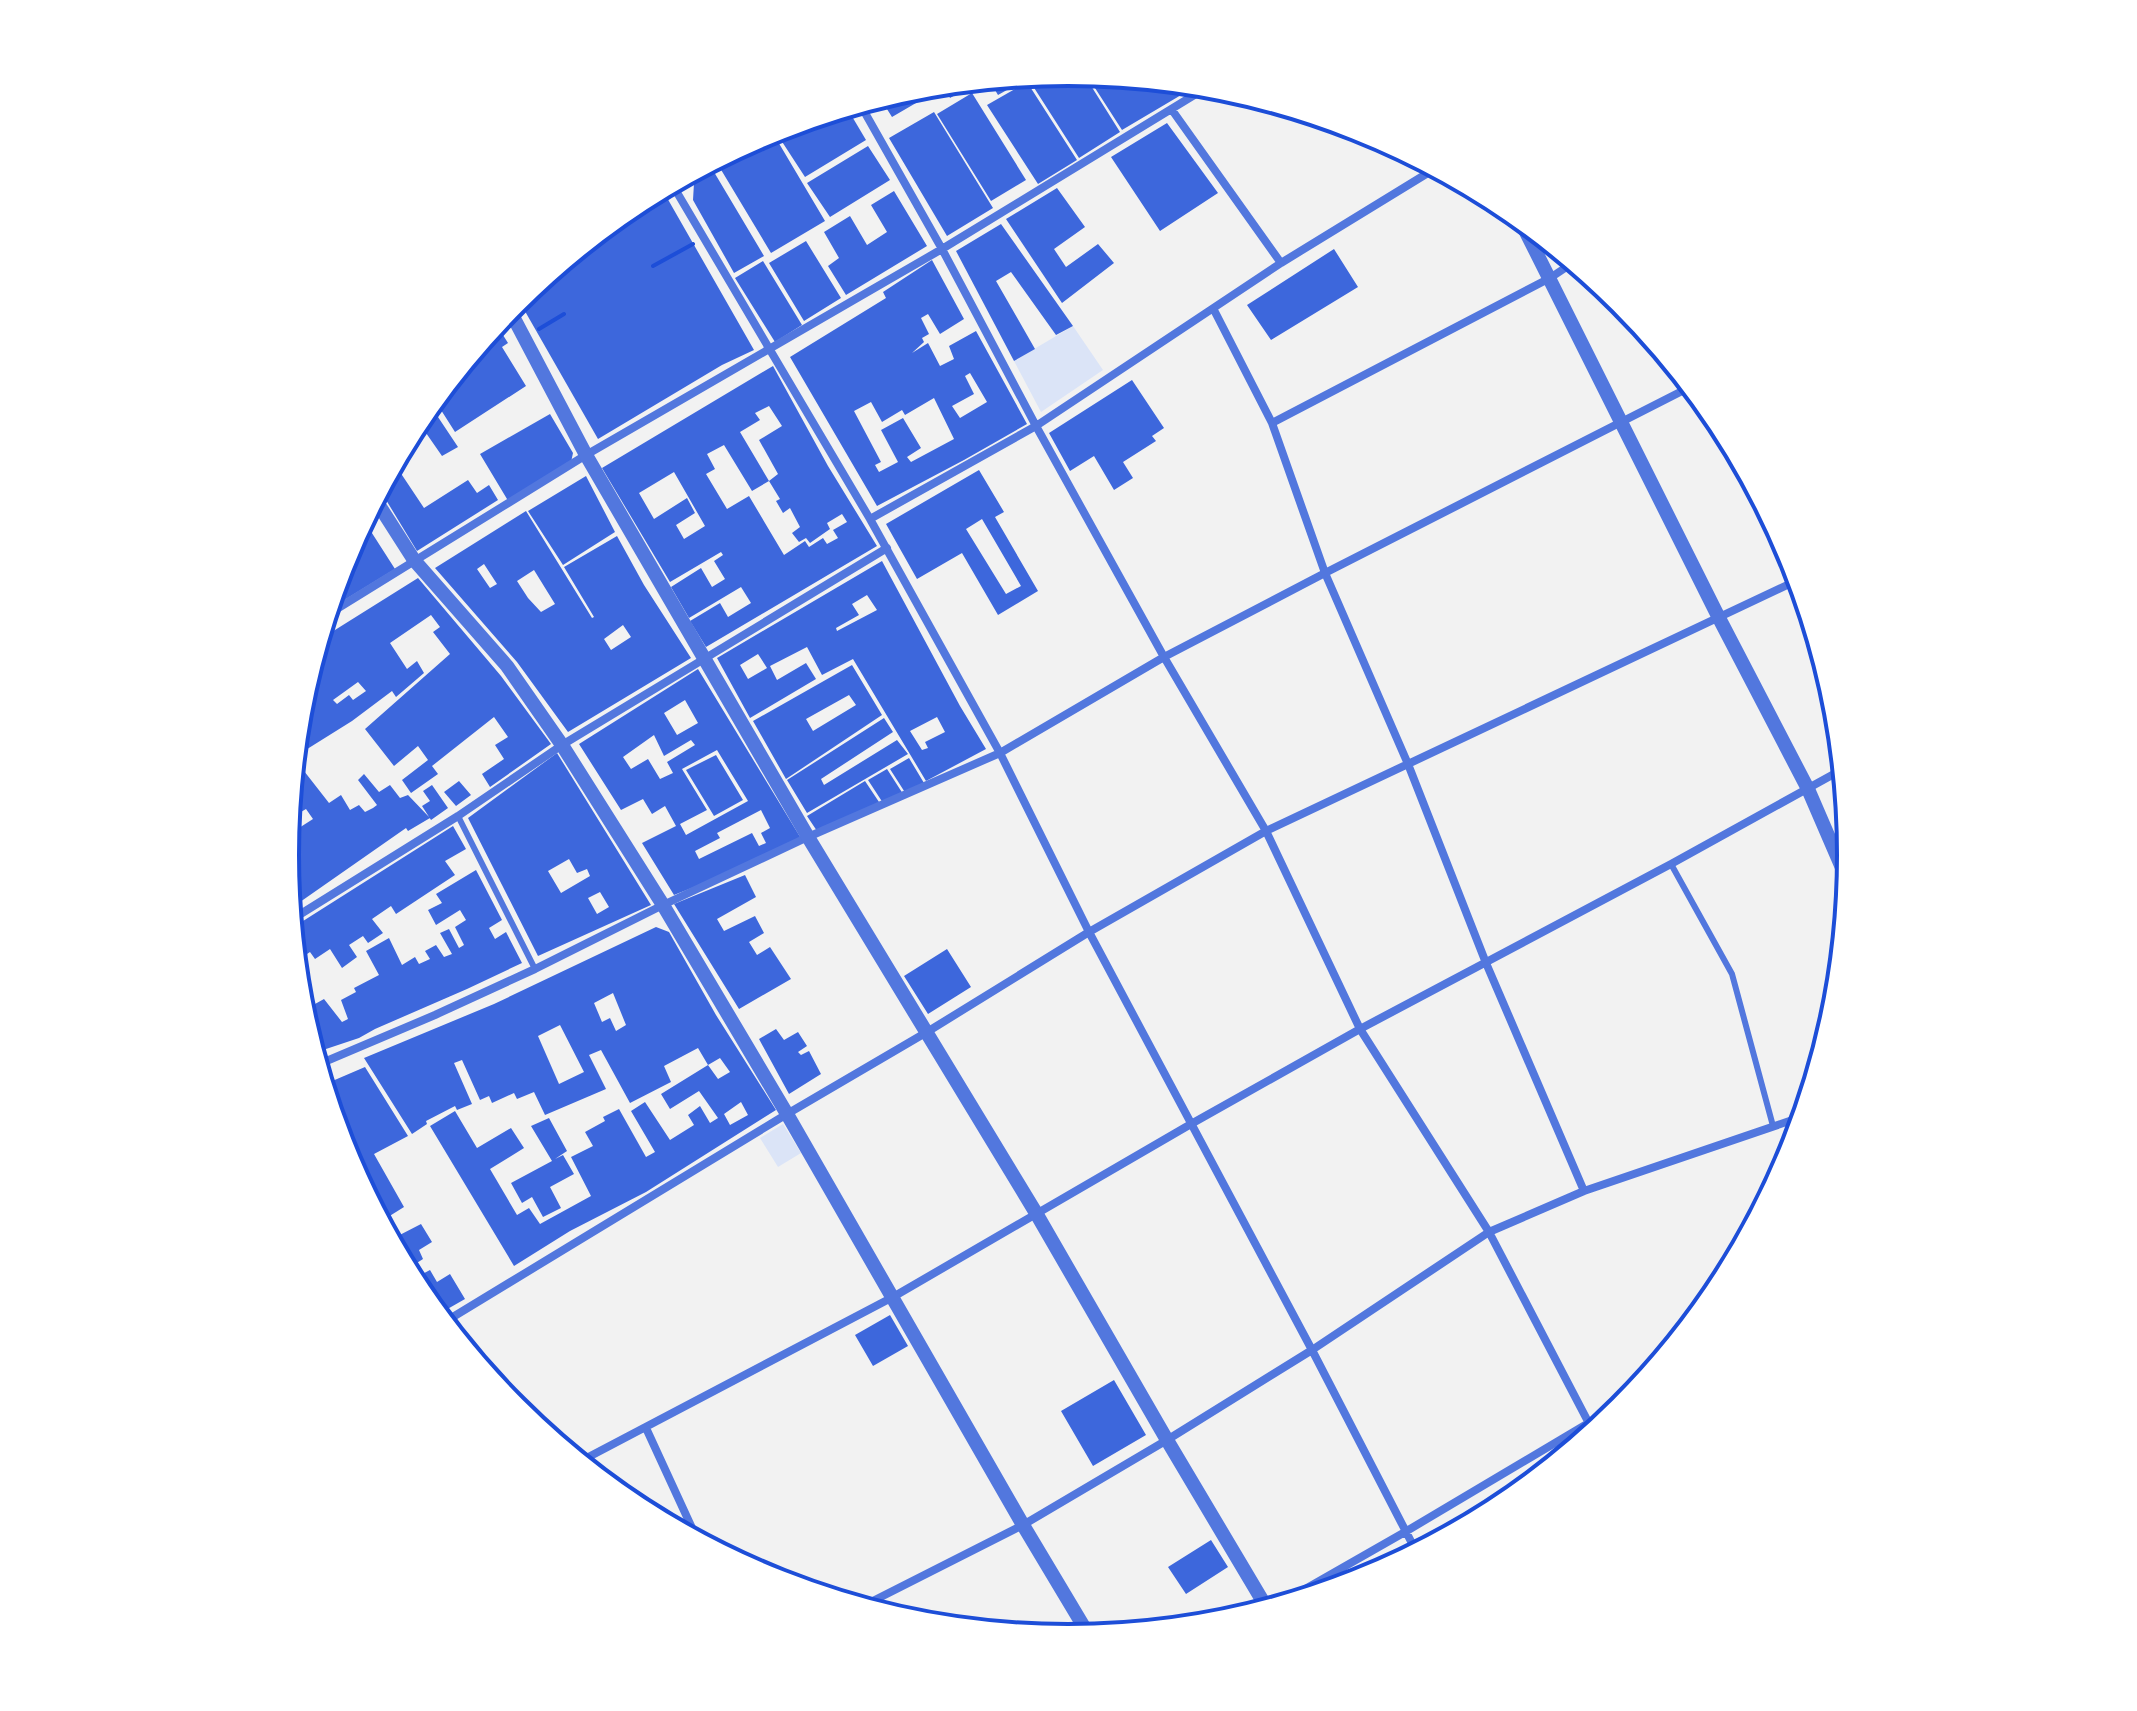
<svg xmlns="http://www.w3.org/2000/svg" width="2137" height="1711" viewBox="0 0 2137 1711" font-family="'Open Sans',sans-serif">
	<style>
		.green { fill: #dbe4f7 }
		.building { fill: #3d67dc; fill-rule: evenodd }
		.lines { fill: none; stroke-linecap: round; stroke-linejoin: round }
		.path { stroke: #1d4ed8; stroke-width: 4 }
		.service { stroke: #5277de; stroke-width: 6 }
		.minor { stroke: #5277de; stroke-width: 8 }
		.tertiary { stroke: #5277de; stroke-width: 14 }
		.rim { fill: none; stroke: #1d4ed8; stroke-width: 4 }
	</style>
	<rect width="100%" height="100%" fill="#f2f2f2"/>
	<path class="green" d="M1073 326 1103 370 1041 412 1014 361Z
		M783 1124 801 1153 778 1167 760 1138Z"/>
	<path class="building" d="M1069 72 1083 73 1120 132 1079 158 1031 83 1047 74Z
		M1086 74 1117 77 1122 86 1137 79 1166 82 1168 86 1174 82 1198 85 1122 130Z
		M1032 76 998 95 989 80Z
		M979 81 950 98 945 89 955 83Z
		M1027 82 1077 160 1038 184 987 105Z
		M907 90 916 103 892 117 880 98Z
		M972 93 1026 180 991 201 937 114Z
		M847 108 866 140 805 177 777 134 794 124Z
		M934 112 993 208 947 236 889 138Z
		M1167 123 1218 193 1160 231 1111 157Z
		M774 135 825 221 771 253 720 168Z
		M868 146 890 180 830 217 807 183Z
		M714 172 764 256 734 273 693 200 694 183Z
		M1057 188 1085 227 1054 249 1066 267 1098 244 1114 263 1062 303 1006 219Z
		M894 191 927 246 846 295 828 266 839 258 824 232 850 216 867 245 887 232 871 205Z
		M651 194 666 196 754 350 722 365 598 439 518 299 634 204Z
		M1001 224 1073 326 1056 335 1011 272 996 281 1035 349 1014 361 956 251Z
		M806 241 841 298 804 321 769 263Z
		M1334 249 1358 287 1271 340 1247 305Z
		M932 260 964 319 940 334 928 314 921 318 929 334 922 338 924 342 912 353 928 343 940 366 954 359 949 346 976 331 1027 424 964 460 877 506 790 357 886 298 883 292ZM970 373 987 402 960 418 952 406 974 394 965 376ZM934 398 954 439 911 462 907 457 921 448 903 418 881 430 898 462 879 472 875 465 881 462 854 411 871 402 882 422 902 410 905 415Z
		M763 261 802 325 775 342 735 278Z
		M496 324 508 343 502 347 526 386 455 432 434 399 448 383 478 363 472 353Z
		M773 366 828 466 877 546 706 647 690 621 720 603 728 617 751 603 741 587 689 618 671 587 701 568 712 587 725 579 714 561 723 555 721 552 670 582 602 468ZM769 406 782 426 759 440 778 474 769 481 740 432 760 420 755 413ZM724 445 752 491 769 481 780 499 776 501 783 513 790 508 800 527 792 533 799 542 806 538 810 543 830 529 827 523 842 514 847 522 833 530 838 538 827 544 823 538 809 547 805 541 784 555 749 496 727 509 706 474 715 469 707 454ZM674 472 705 526 684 539 676 525 695 513 687 498 654 519 639 493Z
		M1132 380 1164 428 1152 436 1156 441 1123 462 1133 478 1114 490 1094 456 1070 471 1049 433Z
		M430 405 458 447 442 456 417 420Z
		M550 414 573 453 570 467 510 504 480 454Z
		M394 463 424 508 468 480 477 493 489 485 498 500 417 551 380 490Z
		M979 470 1004 512 995 517 1038 591 998 615 962 553 917 579 886 524ZM982 519 1021 586 1006 594 966 529Z
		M586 476 615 532 563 565 528 511Z
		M526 511 592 618 594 617 564 567 617 536 644 585 691 658 568 732 517 662 435 568ZM484 564 497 584 490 588 477 569ZM534 570 555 604 541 612 528 598 517 581ZM623 625 631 637 611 650 604 639Z
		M366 515 374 527 370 530 395 569 328 610 345 555Z
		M882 561 960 706 986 749 926 781 853 659 822 675 807 647 770 666 777 680 806 663 816 679 750 718 717 658ZM867 595 877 610 837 631 836 628 859 615 852 604ZM758 654 767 668 748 679 740 665ZM937 717 945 732 925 742 928 748 922 750 910 731Z
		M418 578 501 676 551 744 490 787 482 774 504 759 495 745 508 737 494 717 432 766 438 774 411 793 402 780 428 760 418 746 394 766 365 729 450 654 433 632 440 627 431 615 390 643 407 669 417 661 424 673 396 697 392 691 352 721 304 751 296 740 299 717 305 713 300 706V702L319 640ZM358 682 366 691 353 700 349 695 337 704 333 700Z
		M852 665 882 715 786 779 753 721ZM849 695 856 705 813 731 806 719Z
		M698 669 802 840 737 870 674 895 642 843 676 826 665 806 652 814 643 799 621 810 579 744ZM685 700 698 723 677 735 664 713ZM654 735 664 756 691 740 695 745 667 762 673 773 660 779 648 759 631 769 623 757ZM717 750 748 801 686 835 680 824 707 810 682 769ZM761 810 770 828 761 833 766 843 759 846 752 833 699 859 695 851 720 838 717 833Z
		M884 718 893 732 821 779 824 785 897 740 908 754 807 813 787 780Z
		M557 753 651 905 538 956 468 818ZM569 859 577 873 587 869 590 876 561 893 548 871ZM600 892 609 907 597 914 588 898Z
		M716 755 743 800 714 816 686 770Z
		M909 758 924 783 906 794 890 769Z
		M297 762 329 803 341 795 350 810 359 805 365 812 373 808 377 805 358 780 364 774 379 792 390 785 400 798 408 795 430 818 408 831 406 828 290 909 286 865 289 863 285 854V851L294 846 288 835 313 819 306 809 289 819 294 763Z
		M887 769 903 794 883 803 868 780Z
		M459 781 471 795 456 806 444 792Z
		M865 781 881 805 819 834 807 816Z
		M432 785 448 808 431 820 422 806 430 801 423 791Z
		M453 826 466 849 445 861 455 875 396 914 391 906 372 919 383 933 368 943 363 936 349 945 357 957 342 968 330 949 315 959 310 952 295 962 292 928Z
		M476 870 502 920 489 928 495 939 506 932 522 963 467 989 375 1029 359 1038 314 1053 300 1008 304 1006 306 1009 324 999 342 1022 348 1019 341 1000 356 992 354 988 379 975 366 951 389 938 402 965 415 957 419 964 430 959 425 951 436 945 444 957 452 954 440 933 449 929 459 948 464 945 455 927 466 920 460 910 436 925 428 910 442 903 436 894Z
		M745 875 756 897 717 919 724 931 755 916 764 933 749 942 757 955 770 947 791 979 739 1009 674 904Z
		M656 927 669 932 716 1015 776 1110 646 1192 570 1231 514 1266 430 1126 455 1111 477 1148 511 1128 524 1148 490 1169 517 1215 529 1208 540 1224 591 1196 571 1157 593 1146 585 1132 605 1121 603 1117 619 1109 646 1157 655 1152 631 1111 645 1102 670 1140 694 1125 688 1115 700 1106 710 1123 718 1118 699 1091 670 1109 661 1094 708 1065 718 1079 730 1072 720 1058 708 1065 698 1048 664 1066 671 1082 630 1103 601 1050 589 1055 606 1089 545 1115 534 1092 517 1099 514 1093 492 1103 489 1096 480 1100 462 1060 454 1063 472 1104 457 1110 455 1106 426 1121 427 1124 412 1134 364 1058 494 1004ZM613 993 626 1025 616 1031 610 1018 602 1022 594 1003ZM560 1025 584 1072 559 1084 538 1036ZM741 1102 748 1115 730 1125 724 1114Z
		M947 949 971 987 928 1014 904 976Z
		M776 1029 784 1040 798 1032 807 1046 798 1052 801 1055 809 1051 821 1074 789 1094 759 1039Z
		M365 1067 408 1136 374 1154 404 1207 380 1222 362 1188 373 1181 345 1134 339 1137 323 1085Z
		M549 1118 567 1151 555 1159 563 1155 574 1174 550 1187 561 1208 543 1217 532 1197 522 1203 511 1183 552 1161 531 1126Z
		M421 1224 432 1242 419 1250 423 1259 406 1270 390 1240Z
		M430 1270 437 1282 450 1274 465 1299 437 1315 417 1290 411 1280Z
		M890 1315 908 1346 873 1366 855 1335Z
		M1114 1380 1146 1435 1093 1466 1061 1411Z
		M1211 1540 1228 1567 1186 1594 1168 1567Z"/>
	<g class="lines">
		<path class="path" d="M653 266 693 244
			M539 329 564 314"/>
		<path class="service" d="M458 816 535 969
			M1671 864 1732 974 1773 1126"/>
		<path class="minor" d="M860 104 942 249 1036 426 1164 657 1266 831 1360 1029 1489 1232 1594 1433
			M1172 110 1281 263
			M672 184 870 519 1000 753 1089 932 1312 1350 1417 1553
			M1214 310 1272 423 1325 573 1408 764 1486 963 1584 1191
			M1272 423 1550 278 1574 262
			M870 519 1036 426 1281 263 1436 168
			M327 615 586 455 942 249 1209 86
			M291 920 458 816 562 745 887 548
			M317 1065 435 1015 535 969 663 905 808 837 1000 753 1164 657 1325 573 1692 386
			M443 1323 787 1114 927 1032 1089 932 1266 831 1800 579
			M646 1428 698 1541
			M579 1462 893 1297 1191 1124 1360 1029 1671 864 1843 769
			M861 1607 1023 1525 1167 1440 1312 1350 1489 1232 1584 1191 1804 1116
			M1270 1609 1405 1532 1634 1396"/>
		<path class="tertiary" d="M671 184 683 177
			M1518 216 1719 618 1808 789 1849 884
			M509 309 586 455 808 837 1036 1213 1167 1440 1268 1610
			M375 499 414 560 507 666 562 745 663 905 787 1114 1023 1525 1090 1637"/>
	</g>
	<path d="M0 0H2137V1711H0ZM299 855a769 769 0 1 1 1538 0a769 769 0 1 1-1538 0Z" fill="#fff" fill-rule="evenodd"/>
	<path class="rim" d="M299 855a769 769 0 1 1 1538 0a769 769 0 1 1-1538 0Z"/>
</svg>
